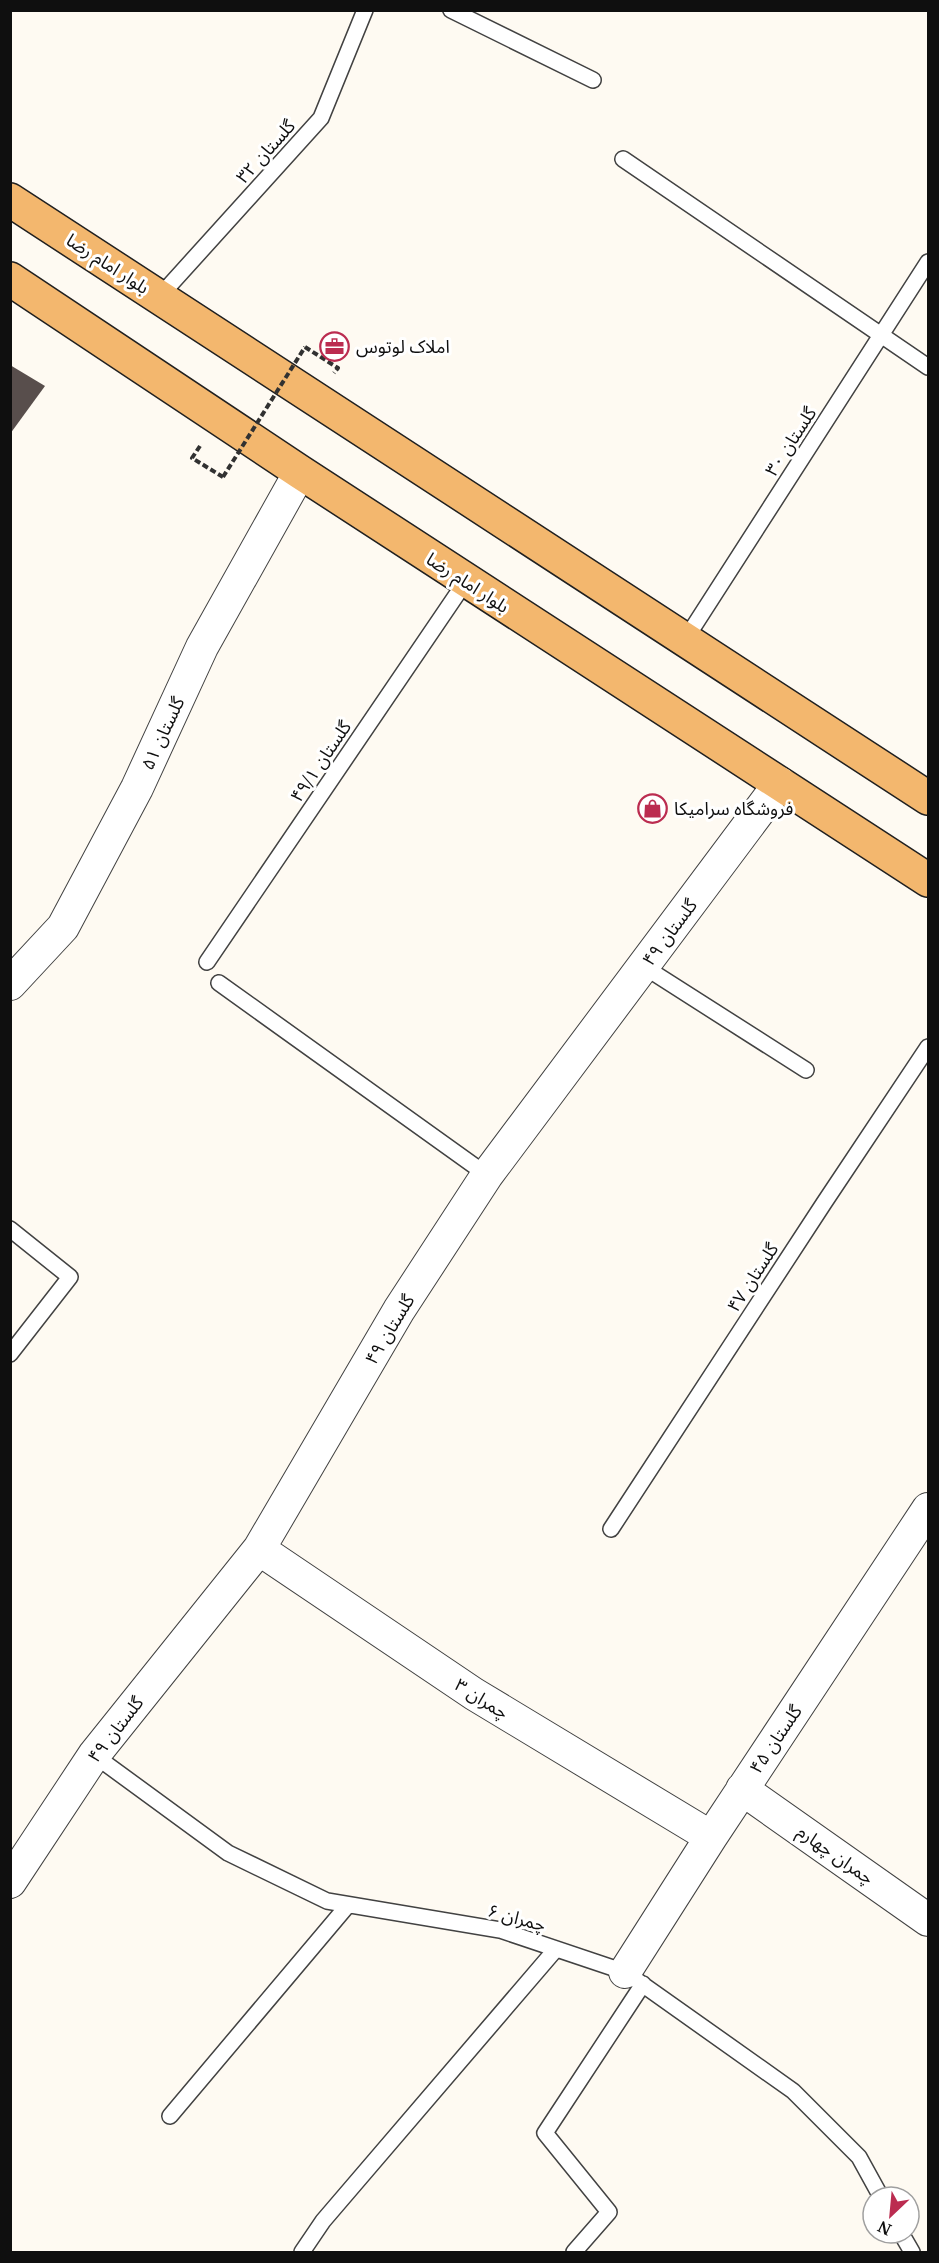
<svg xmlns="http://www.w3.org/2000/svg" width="939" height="2263" viewBox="0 0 939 2263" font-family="'Noto Serif','Noto Sans Arabic',serif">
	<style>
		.building { fill: #584e4c }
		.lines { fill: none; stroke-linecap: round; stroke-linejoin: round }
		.service-casing { stroke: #424242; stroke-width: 18 }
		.minor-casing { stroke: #424242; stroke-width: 34 }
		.primary-casing { stroke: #202020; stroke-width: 36 }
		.path { stroke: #313131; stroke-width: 4; stroke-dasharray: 6 3; stroke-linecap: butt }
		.service { stroke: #fff; stroke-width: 15 }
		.minor { stroke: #fff; stroke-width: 32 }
		.primary { stroke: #f3b76e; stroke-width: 33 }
		.path-bridge { stroke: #313131; stroke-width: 4; stroke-dasharray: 6 3; stroke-linecap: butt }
		.labels { text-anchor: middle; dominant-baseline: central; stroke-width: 6; stroke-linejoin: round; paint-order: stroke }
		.street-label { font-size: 18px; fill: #0f0f0f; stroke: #fff }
		.poi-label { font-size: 18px; fill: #0f0f0f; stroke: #fff; text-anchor: start }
	</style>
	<rect width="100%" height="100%" fill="#fefaf2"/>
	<path class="building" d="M10 365 45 386 10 434Z"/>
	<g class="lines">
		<defs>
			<path id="service" d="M451 10 593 80
				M623 159 928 367
				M160 296 321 118 365 10
				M685 640 928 262
				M207 962 466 581
				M643 966 806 1070
				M219 983 487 1175
				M10 1229 70 1277 10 1354
				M611 1529 824 1203 928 1047
				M94 1755 228 1853 327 1901 500 1930 625 1972 793 2091 859 2157 881 2197
				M170 2116 348 1905
				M901 2233 912 2252
				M302 2252 323 2221 556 1949
				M574 2252 609 2212 545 2133 643 1984"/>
			<path id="minor" d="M10 984 63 927 137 788 202 647 300 472
				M259 1549 474 1694 711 1837
				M742 1789 928 1920
				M10 1882 94 1755 259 1549 399 1310 487 1175 780 783
				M625 1972 711 1837 928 1509"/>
			<path id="primary" d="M10 200 928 798
				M10 279 300 472 928 880"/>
		</defs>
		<use href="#service" class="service-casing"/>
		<use href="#minor" class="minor-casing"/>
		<use href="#primary" class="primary-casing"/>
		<path class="path" d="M305 347 338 368 334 373
			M200 446 192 458 223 477"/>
		<use href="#service" class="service"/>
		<use href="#minor" class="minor"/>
		<use href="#primary" class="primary"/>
		<path class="path-bridge" d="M223 477 305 347"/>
	</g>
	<defs>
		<symbol id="office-ring" viewBox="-11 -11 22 22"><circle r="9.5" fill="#fff" stroke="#bb2c50" stroke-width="1.5"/><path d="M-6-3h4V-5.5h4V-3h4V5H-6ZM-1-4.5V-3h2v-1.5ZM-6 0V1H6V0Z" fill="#bb2c50"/></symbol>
		<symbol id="shop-ring" viewBox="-11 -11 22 22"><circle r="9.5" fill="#fff" stroke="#bb2c50" stroke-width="1.5"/><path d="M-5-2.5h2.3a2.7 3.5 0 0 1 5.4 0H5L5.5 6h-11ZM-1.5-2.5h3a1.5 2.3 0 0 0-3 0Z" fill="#bb2c50"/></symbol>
	</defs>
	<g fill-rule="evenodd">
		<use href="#office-ring" x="318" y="330" width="33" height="33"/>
		<use href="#shop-ring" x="636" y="792" width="33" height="33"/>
	</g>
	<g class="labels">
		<g class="street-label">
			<text transform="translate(265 151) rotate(-48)">گلستان ۳۲</text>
			<text transform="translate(108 263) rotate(33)">بلوار امام رضا</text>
			<text transform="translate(790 441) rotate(-57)">گلستان ۳۰</text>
			<text transform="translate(468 582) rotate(33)">بلوار امام رضا</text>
			<text transform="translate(162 733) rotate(-65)">گلستان ۵۱</text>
			<text transform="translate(320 761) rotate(-56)">گلستان ۴۹/۱</text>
			<text transform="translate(669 932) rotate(-53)">گلستان ۴۹</text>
			<text transform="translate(752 1277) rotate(-57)">گلستان ۴۷</text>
			<text transform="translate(389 1329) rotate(-59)">گلستان ۴۹</text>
			<text transform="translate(482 1698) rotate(32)">چمران ۳</text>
			<text transform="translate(115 1729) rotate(-52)">گلستان ۴۹</text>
			<text transform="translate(775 1739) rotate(-56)">گلستان ۴۵</text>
			<text transform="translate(836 1854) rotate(35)">چمران چهارم</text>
			<text transform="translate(517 1917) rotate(15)">چمران ۶</text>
		</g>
		<g class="poi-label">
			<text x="356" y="346">املاک لوتوس</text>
			<text x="674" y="808">فروشگاه سراميكا</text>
		</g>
	</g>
	<rect width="939" height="2263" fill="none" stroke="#0f0f0f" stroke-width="24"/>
	<g transform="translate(891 2215) rotate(206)"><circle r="28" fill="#ffffff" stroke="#9f9f9f" stroke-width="1.5"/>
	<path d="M0-4.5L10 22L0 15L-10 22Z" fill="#bb2c50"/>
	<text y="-9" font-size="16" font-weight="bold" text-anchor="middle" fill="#0f0f0f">N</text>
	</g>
</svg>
